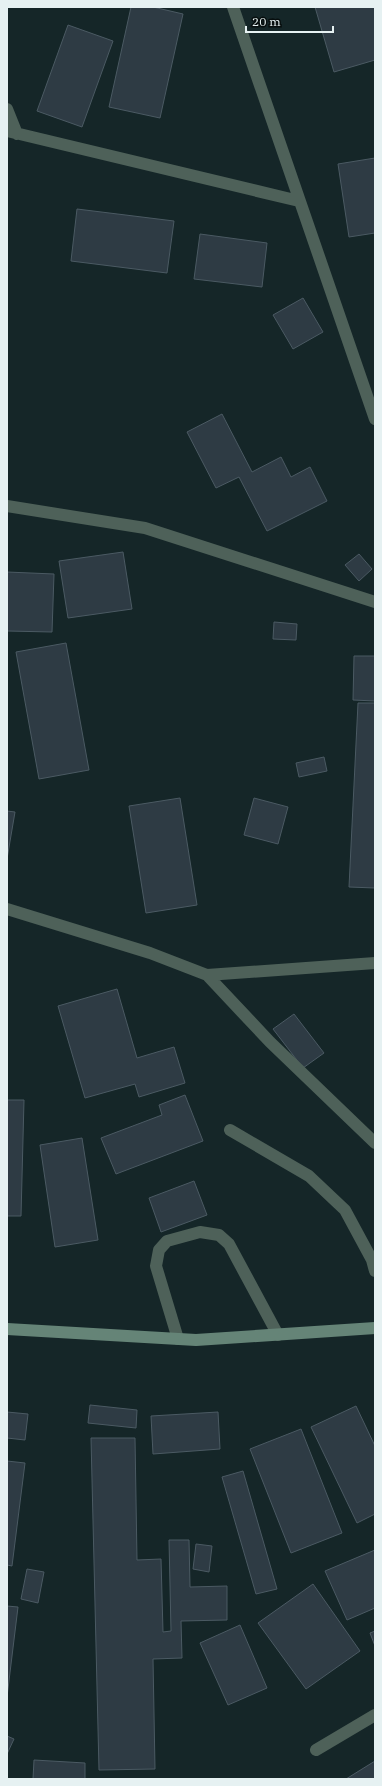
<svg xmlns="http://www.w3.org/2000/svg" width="382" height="1786" viewBox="0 0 382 1786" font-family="'IBM Plex Serif',serif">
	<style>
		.building { fill: #2e3b44; stroke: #4b5a63 }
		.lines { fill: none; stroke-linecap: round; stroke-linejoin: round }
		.lane { stroke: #4e6159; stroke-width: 12 }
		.street { stroke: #4e6159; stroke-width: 12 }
		.secondary { stroke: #658477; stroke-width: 12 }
	</style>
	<rect width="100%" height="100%" fill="#152628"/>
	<path class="building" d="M131 7H153L183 14 160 118 109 107Z
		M315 7H375V60L334 72Z
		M68 25 113 41 82 127 37 111Z
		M375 158V233L349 237 338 164Z
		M77 209 174 221 167 273 71 261Z
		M200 234 267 243 262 287 194 279Z
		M303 298 323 332 293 349 273 315Z
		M222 414 252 472 281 457 291 477 310 467 327 501 267 531 239 477 216 488 187 432Z
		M123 552 132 609 68 618 59 561Z
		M359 554 372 569 359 581 345 565Z
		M7 572 54 574 52 632 7 631Z
		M274 622 297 624 296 640 273 639Z
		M66 643 89 770 39 779 16 652Z
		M354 656H375V701L353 700Z
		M358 703H375V888L349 887Z
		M324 757 327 771 299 777 296 763Z
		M180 798 197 905 146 913 129 806Z
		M254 798 288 807 278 844 244 835Z
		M7 811 15 812 7 859Z
		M117 989 137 1058 174 1047 185 1083 139 1097 135 1084 85 1098 58 1006Z
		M294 1014 324 1053 303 1068 273 1029Z
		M185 1095 203 1141 116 1174 101 1138 162 1115 159 1105Z
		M7 1100H24L21 1216H7Z
		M82 1138 98 1240 55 1247 40 1145Z
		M194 1181 207 1215 161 1232 149 1198Z
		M90 1405 137 1410 136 1428 88 1423Z
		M356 1406 375 1446V1514L357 1523 311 1427Z
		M7 1412 28 1414 25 1440 7 1438Z
		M218 1412 220 1449 153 1454 151 1416Z
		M301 1429 342 1533 291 1553 250 1449Z
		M91 1438H135L137 1560 161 1559 163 1632 171 1631 169 1540H189L190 1587 227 1586V1620L181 1621 182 1658 153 1659 155 1769 99 1770Z
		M7 1461 25 1463 12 1566 7 1565Z
		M243 1471 277 1589 256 1594 222 1477Z
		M196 1544 212 1546 209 1572 193 1569Z
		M375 1550V1608L347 1620 325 1571Z
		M27 1569 44 1572 38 1603 21 1599Z
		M313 1584 360 1651 306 1689 258 1623Z
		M7 1606 18 1607 7 1697Z
		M240 1625 267 1688 228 1705 200 1643Z
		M375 1631V1646L370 1633Z
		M7 1736 14 1739 7 1754Z
		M34 1760 85 1763V1779H33Z
		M375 1761V1779H346Z"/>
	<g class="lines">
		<path class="lane" d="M230 1130 309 1176 345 1210 372 1260 375 1271
			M178 1339 156 1266 159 1250 167 1241 200 1232 219 1235 229 1244 278 1335"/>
		<path class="street" d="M233 7 375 419
			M7 109 17 134
			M7 131 299 201
			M7 506 145 528 375 602
			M7 909 150 953 207 975 270 1042 375 1143
			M207 975 375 963
			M316 1750 375 1715"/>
		<path class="secondary" d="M7 1329 196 1340 375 1328"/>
	</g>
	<rect width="382" height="1786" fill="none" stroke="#e6f1f2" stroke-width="16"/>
	<path d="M246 26v6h87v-6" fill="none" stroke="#e6f1f2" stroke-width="2"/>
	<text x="252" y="26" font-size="12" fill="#e6f1f2" stroke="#070e0e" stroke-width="3" paint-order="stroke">20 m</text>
</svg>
